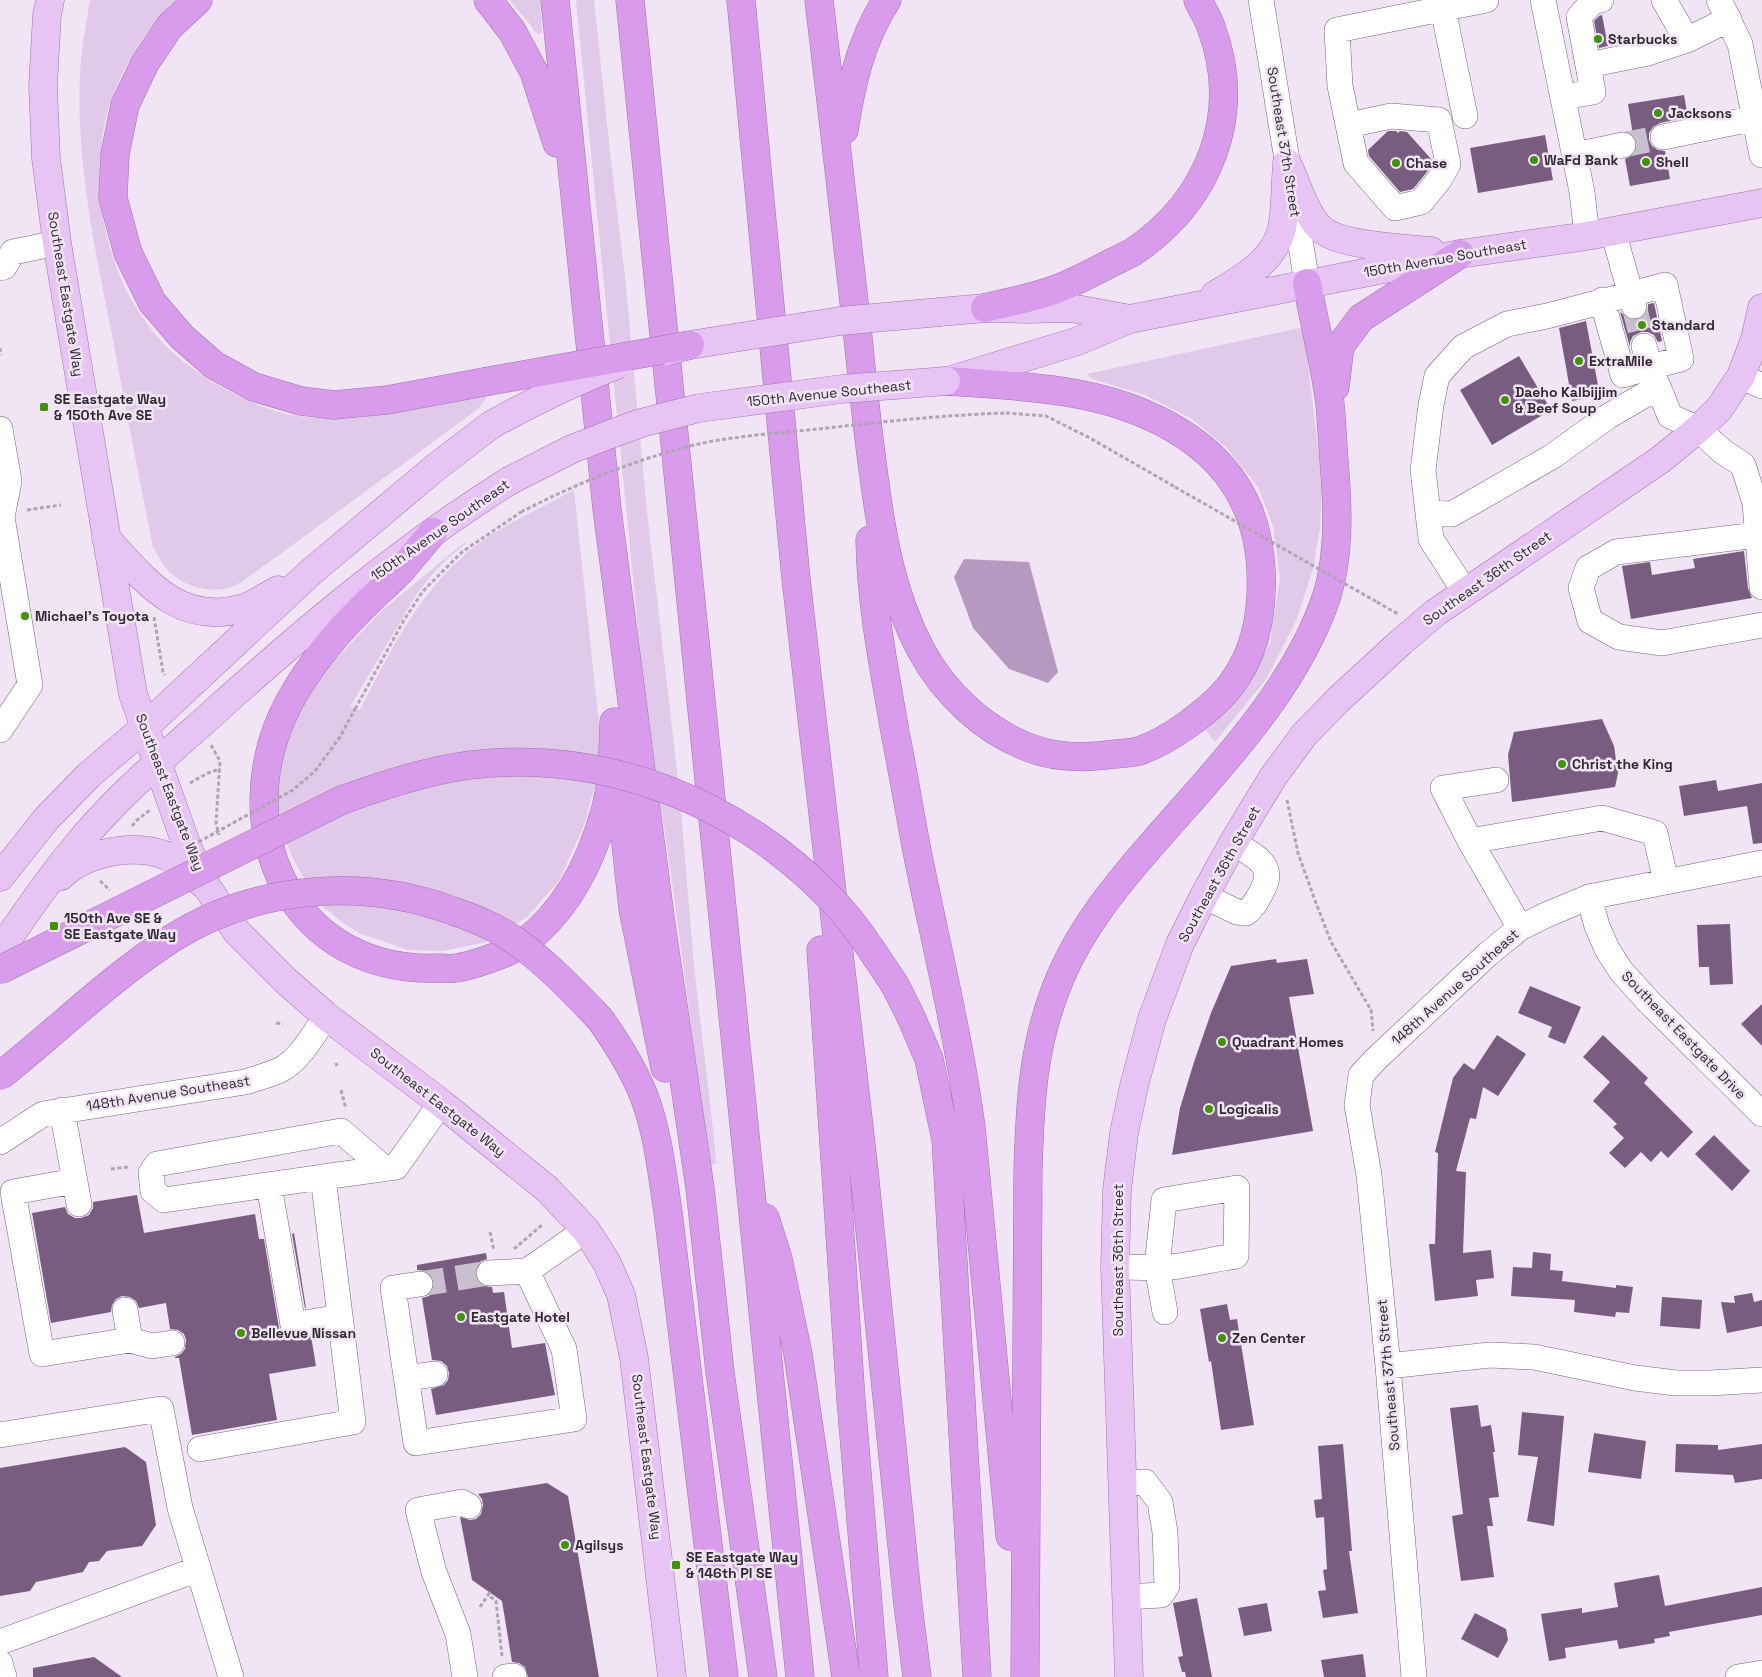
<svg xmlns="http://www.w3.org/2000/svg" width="1762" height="1677" viewBox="0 0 1762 1677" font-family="'Space Grotesk',sans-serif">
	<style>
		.green { fill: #e1c9e9 }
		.water { fill: #b699c0 }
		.building { fill: #785d81 }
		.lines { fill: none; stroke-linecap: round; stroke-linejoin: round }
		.minor-tunnel { stroke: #cabfce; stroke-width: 25; stroke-dasharray: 25 12; stroke-linecap: butt }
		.minor-casing { stroke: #726676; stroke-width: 26 }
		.major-casing { stroke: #9e74ab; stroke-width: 29 }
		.highway-casing { stroke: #9e74ab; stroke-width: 29 }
		.path { stroke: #afa5b2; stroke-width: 3; stroke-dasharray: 4 2.5; stroke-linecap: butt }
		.minor { stroke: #fff; stroke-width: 25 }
		.major { stroke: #e8c4f4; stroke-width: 28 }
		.highway { stroke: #d99ced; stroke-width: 28 }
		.major-bridge-casing { stroke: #9e74ab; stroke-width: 29; stroke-linecap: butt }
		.highway-bridge-casing { stroke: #9e74ab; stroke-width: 29; stroke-linecap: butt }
		.path-bridge { stroke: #afa5b2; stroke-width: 3; stroke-dasharray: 4 2.5; stroke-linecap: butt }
		.major-bridge { stroke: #e8c4f4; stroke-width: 28 }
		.highway-bridge { stroke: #d99ced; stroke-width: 28 }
		.poi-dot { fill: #3f9403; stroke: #f1e4f5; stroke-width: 2 }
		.labels { text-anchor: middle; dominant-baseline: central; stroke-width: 5; stroke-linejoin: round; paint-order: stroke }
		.poi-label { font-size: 14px; font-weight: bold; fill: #2f2a30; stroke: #f1e4f5; text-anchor: start }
		.street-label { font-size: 14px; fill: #2f2a30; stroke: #f1e4f5 }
	</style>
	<rect width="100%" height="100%" fill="#f1e4f5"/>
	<path class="green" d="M90 0H177C144 31 117 73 106 118 88 194 108 283 161 341 174 355 191 368 208 379 235 396 266 411 298 416 358 426 425 406 485 395L486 399 478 409 242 582C237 584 230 588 224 589 202 592 180 585 165 567 161 561 157 554 153 547 139 476 125 406 112 335 95 250 76 162 80 75 81 50 86 25 90 0Z
		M509 0H540L542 31 540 34 536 33 529 23Z
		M576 0H594L611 161 625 276 647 512 679 788 694 966 714 1138 716 1162 715 1164 711 1165 709 1163 674 895 644 689Z
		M1300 328 1304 331 1322 482 1320 528 1313 569 1296 621 1267 678 1215 742 1204 728 1246 688 1270 643 1280 578 1273 526 1258 487 1227 448 1192 419 1145 395 1092 379 1087 374Z
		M574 490 600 734 596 781 584 825 559 881 527 917 486 942 443 951 408 950 359 933 341 921 321 905 299 870 290 852 276 813 273 792 283 748 301 709 326 669 384 609 465 542 466 543 448 558 429 578 414 598 350 707 360 710C387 657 415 600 460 559 492 529 535 511 574 490Z"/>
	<path class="water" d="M964 559 1029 562 1058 672 1048 683 1009 669 973 628 954 577Z"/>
	<path class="building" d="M1602 15 1608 46 1599 48 1594 21 1599 16Z
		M1684 95 1688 117 1660 123 1653 127 1649 133V140L1652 146 1658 150 1665 151 1670 179 1630 186 1625 159 1633 155 1637 149V143L1633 135 1628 104Z
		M1388 131H1396L1398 133 1400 131 1407 132 1432 160 1427 165 1430 167 1427 172 1413 189 1400 192 1369 156 1368 150Z
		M1545 135 1553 180 1478 193 1470 148Z
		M1654 303 1662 341 1658 342 1654 335 1648 332H1641L1633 336 1630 342V347L1620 312 1630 320H1637L1645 316 1648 310V304Z
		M1586 321 1600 396 1572 401 1559 328Z
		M1519 356 1551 410 1492 445 1460 390Z
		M1744 551 1748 588 1752 598 1631 619 1622 566 1650 562 1652 575 1695 568 1693 559Z
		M1602 719 1614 746 1618 773 1615 787 1512 802 1508 755 1514 732Z
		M1716 780 1718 791 1762 783V843L1753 844 1747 806 1684 816 1679 786Z
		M1730 924 1733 984 1710 985 1709 967H1699L1697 925Z
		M1276 959 1277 963 1307 959 1314 994 1289 997 1313 1131 1172 1155 1180 1108 1194 1062 1211 1013 1231 966Z
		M1530 986 1581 1007 1565 1044 1548 1037 1552 1027 1518 1013Z
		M1762 1004V1046L1741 1024Z
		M1497 1035 1526 1054 1498 1096 1483 1087 1476 1119 1470 1118 1456 1171 1466 1172 1463 1253 1491 1250 1494 1278 1476 1280 1478 1296 1435 1301 1429 1244H1435L1438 1153 1435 1152 1453 1078 1464 1063 1474 1070Z
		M1603 1035 1648 1078 1644 1083 1693 1132 1668 1158 1661 1151 1651 1162 1641 1152 1625 1168 1609 1153 1624 1138 1613 1127 1617 1124 1593 1101 1610 1082 1583 1057Z
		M1714 1135 1750 1171 1732 1191 1695 1154Z
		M137 1195 144 1233 255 1214 259 1239H264L279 1328 282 1335 288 1339 311 1336 316 1366 269 1374 277 1420 192 1435 179 1358H175V1357L181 1354 185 1349 186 1340 184 1334 178 1330 170 1329 166 1303 139 1308 136 1301 130 1297 122 1296 116 1299 112 1305 111 1312 51 1323 32 1213 65 1207 68 1214 75 1218H81L89 1215 93 1208V1202Z
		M294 1233 306 1308H305L292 1234Z
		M1533 1252 1551 1254 1550 1270 1563 1271 1562 1281 1616 1288V1285L1633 1287 1629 1313 1616 1312 1615 1317 1574 1312 1575 1300 1511 1296 1513 1267 1532 1268Z
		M486 1253 487 1259 481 1261 476 1267 475 1274 477 1280 483 1286 492 1287 493 1293 504 1292 512 1348 545 1343 555 1395 436 1415 431 1389 444 1385 448 1380 449 1373 447 1366 441 1361 432 1360 422 1298 429 1296 433 1290 434 1281 431 1275 426 1271 417 1270V1265Z
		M1752 1293 1754 1302 1762 1300V1326L1727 1333 1721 1302 1735 1303 1734 1296Z
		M1662 1297 1702 1300 1700 1329 1660 1326Z
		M1227 1304 1230 1320 1237 1319 1254 1425 1221 1430 1211 1361 1209 1362 1200 1309Z
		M1478 1405 1481 1427 1491 1425 1495 1452H1493L1499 1497 1489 1498 1493 1526H1487L1494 1577 1461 1581 1452 1516 1463 1514 1450 1408Z
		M1522 1412 1564 1416 1554 1526 1527 1521 1538 1457 1518 1455Z
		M1594 1433 1646 1441 1641 1479 1588 1472Z
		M1343 1444 1352 1551H1349L1358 1613 1323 1618 1318 1591 1326 1590 1323 1570 1327 1569 1324 1517 1316 1518 1314 1500 1322 1499 1318 1446Z
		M1676 1444 1718 1445V1450L1762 1444V1479L1735 1483 1733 1475 1675 1472Z
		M125 1447 146 1462 156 1525 142 1546 107 1551 99 1561 89 1562 83 1572 36 1582 30 1591 0 1596V1468Z
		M547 1483 568 1496 599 1677H528L525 1667 519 1663 512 1662 502 1601 472 1580 460 1517 470 1520 476 1519 481 1514 483 1505 482 1499 478 1494Z
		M1659 1575 1665 1606 1762 1587V1615L1669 1632 1670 1636 1654 1639 1655 1643 1619 1649 1617 1640 1565 1648 1566 1658 1549 1661 1541 1614 1582 1608V1613L1618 1607 1614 1583Z
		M1197 1598 1212 1677H1186L1185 1672H1182L1178 1657 1183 1656 1173 1603Z
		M1267 1603 1272 1631 1244 1636 1238 1608Z
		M1475 1613 1506 1629 1508 1640 1498 1658 1461 1639Z
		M1363 1654 1366 1677H1324L1321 1660Z
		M94 1657 122 1677H33V1668Z"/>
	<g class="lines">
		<path class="minor-tunnel" d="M1623 145 1663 137
			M1634 306 1644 346
			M420 1284 489 1273"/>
		<defs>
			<path id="minor" d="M1261 0 1307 283
				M1543 0 1582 192 1587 236
				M1664 0 1687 40
				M1719 0 1740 44 1762 155
				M1443 9 1465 116
				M1588 65 1648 53 1687 40 1729 19
				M1563 97 1593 92 1579 17 1593 1 1601 0
				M1349 125 1391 116 1439 120 1448 164 1439 180 1421 202 1395 208 1356 163 1340 86 1337 30 1486 0
				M1663 137 1756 118
				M1575 155 1623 145
				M1613 231 1634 306
				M0 268 4 267 13 252 57 243
				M1602 300 1623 375 1650 367 1670 416 1698 429 1722 451 1743 465 1755 503 1762 587
				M1741 376 1762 386
				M0 429 9 481 0 483
				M1428 513 1452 514 1553 456 1607 417 1658 387
				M1757 535 1616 552 1588 568 1581 588 1590 621 1619 637 1662 643 1762 625
				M1465 592 1431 539 1423 470 1431 405 1437 376 1463 347 1507 324 1547 316 1665 285 1681 359 1650 367 1644 346
				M0 730 30 685 2 517 9 481
				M1470 841 1443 788 1496 780
				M1204 896 1237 912 1246 913C1254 907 1257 900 1262 891 1277 864 1253 855 1233 843
				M1589 897 1597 926 1607 949 1621 971 1650 1003 1762 1114
				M1520 928 1470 841 1602 818 1655 833 1666 882
				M62 1110 79 1204
				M0 1142 43 1114 245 1082C257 1078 270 1075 282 1069 301 1058 314 1034 326 1016
				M323 1177 164 1200 153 1191 151 1173 157 1164 341 1131 385 1169
				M75 1181 13 1192 42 1354 130 1340
				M269 1185 293 1325 340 1317
				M1115 1267C1133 1267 1152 1268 1170 1267 1192 1265 1214 1259 1236 1256L1237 1188 1164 1200 1157 1267 1165 1312
				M489 1273 527 1271 586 1230
				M420 1284 393 1288 416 1443 574 1419 564 1349 527 1271
				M125 1310 130 1340 152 1346 172 1343
				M1388 1366 1490 1355 1534 1357 1635 1378 1676 1383H1710L1762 1380
				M406 1378 435 1374
				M0 1435 161 1409 180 1508 231 1677
				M200 1449 353 1422 323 1177 396 1167 441 1103
				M1123 1483 1145 1482 1160 1502 1165 1532 1167 1586 1161 1595 1126 1597
				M0 1642 198 1569
				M0 1663 4 1677
				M465 1677 458 1634 434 1572 418 1510 462 1502 469 1506
				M505 1677 514 1676
				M1414 1677 1388 1366 1369 1175 1357 1105 1361 1075 1376 1059 1488 954 1520 928 1546 915 1589 897 1762 863
				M1738 1677 1762 1673"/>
			<path id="major" d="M50 0 47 15 43 86 46 158 57 243 133 694 188 849 207 887 237 932 285 980 326 1016 441 1103 547 1189 586 1230 607 1263 621 1295 634 1358 672 1677
				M1287 163C1297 184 1304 211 1320 228 1338 246 1405 248 1431 251
				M1215 295C1241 279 1275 261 1282 228 1286 208 1285 186 1287 166
				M940 312 985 308 1027 309 1071 308 1130 319
				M948 381 1078 341 1130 319 1460 254 1587 236 1762 203
				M106 538C145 580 178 627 244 608 255 604 267 596 278 590
				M61 876C89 850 144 840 178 862 186 868 194 876 202 883
				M0 877 47 818 89 775 145 727 311 572 436 467 491 425
				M0 950C24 916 47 881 74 849 114 799 164 757 212 714 305 630 402 548 509 481
				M1129 1677 1115 1267 1117 1190 1124 1133 1134 1086 1152 1019 1180 944 1204 896 1233 843 1273 777 1304 735 1338 700 1401 642 1435 613 1660 460 1698 429 1719 409 1741 376 1755 339 1762 308"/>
			<path id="highway" d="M198 0 170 26 145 63 125 105 115 154 113 198 128 253 152 302 182 337 214 365 254 387 301 401 334 405 387 400 484 382
				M488 0 512 31 534 72 557 143
				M555 0 607 509 661 924 700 1188 720 1372 763 1677
				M630 0 800 1677
				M741 0 796 579 864 1171 908 1605 917 1677
				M819 0C832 109 845 219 857 328 862 378 867 427 874 477 882 537 892 596 921 650 944 693 984 731 1030 748 1056 758 1088 758 1115 754 1123 753 1132 753 1139 751 1156 745 1173 735 1187 725 1206 711 1225 696 1237 676 1253 652 1260 621 1261 593 1265 507 1225 449 1147 415 1085 387 1013 386 946 381
				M844 130C851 85 861 39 887 0
				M985 308C1008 302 1032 298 1054 290 1073 283 1092 273 1109 264 1117 260 1126 256 1133 252 1209 201 1244 115 1211 27 1208 18 1202 9 1198 0
				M1335 387 1340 346 1361 318 1460 254
				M433 532C423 544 413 556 403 568 388 584 371 598 356 614 328 642 298 681 282 717 229 838 297 973 437 968 443 968 450 969 456 968 471 966 510 953 522 944 566 912 591 862 605 811 613 783 613 751 614 722
				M870 540C871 605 884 668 895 732 904 777 911 822 920 866 938 953 959 1039 971 1127L1010 1536
				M619 780 633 909 665 1068
				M821 950 851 1400 874 1677
				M895 985 911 1017 929 1059 946 1140 977 1677
				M600 1019C617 1043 633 1068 644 1096 658 1133 662 1173 668 1212L724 1677
				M765 1218 778 1259 798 1354 846 1677
				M1025 1677 1028 1169C1030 1100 1033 1041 1061 976 1082 927 1117 884 1153 843 1216 771 1297 688 1327 595 1339 557 1338 512 1335 473 1333 450 1332 427 1330 404 1325 365 1314 322 1307 283"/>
		</defs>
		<use href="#minor" class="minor-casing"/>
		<use href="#major" class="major-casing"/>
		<use href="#highway" class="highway-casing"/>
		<path class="path" d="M0 348 1 355
			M1006 413 1046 416 1090 438 1175 487
			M27 510 61 505
			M1377 602 1398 614
			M154 617 163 672 165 675
			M355 709 404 620 423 591 462 552 521 512
			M211 745 220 761 216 823 219 835
			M190 783 208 773 220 769
			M1287 800 1298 853 1313 895 1331 942 1371 1010 1373 1031
			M132 826 137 820 150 810
			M100 881 110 890
			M276 1023 283 1024
			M336 1063 337 1066
			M341 1090 346 1109
			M111 1169 128 1167V1169
			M490 1232 494 1251
			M514 1249 542 1225
			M490 1592 488 1595 496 1601 502 1656
			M480 1607 488 1595"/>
		<use href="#minor" class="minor"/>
		<use href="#major" class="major"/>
		<use href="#highway" class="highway"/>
		<defs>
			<path id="major-bridge" d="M667 351 690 345 840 321 940 312
				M491 425C534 401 573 382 619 364
				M509 481 572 449 608 435 641 423 699 408 842 389 946 381"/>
			<path id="highway-bridge" d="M484 382 690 345
				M0 970 342 800C384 785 426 771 470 765 606 749 742 803 835 903 858 927 876 957 895 985
				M0 1076C57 1031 109 979 171 939 254 886 361 877 453 911 474 918 496 927 514 940 546 962 573 991 600 1019"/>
		</defs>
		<use href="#major-bridge" class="major-bridge-casing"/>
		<use href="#highway-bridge" class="highway-bridge-casing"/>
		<path class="path-bridge" d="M1175 487 1377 602
			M521 512C572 486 624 464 679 449 724 436 772 434 818 429 880 422 943 415 1006 413
			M193 845 293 790 315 771 340 737 355 709"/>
		<use href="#major-bridge" class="major-bridge"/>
		<use href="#highway-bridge" class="highway-bridge"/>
	</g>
	<g class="poi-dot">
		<circle cx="1598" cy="39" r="5"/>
		<circle cx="1658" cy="113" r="5"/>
		<circle cx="1534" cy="160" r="5"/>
		<circle cx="1646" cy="162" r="5"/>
		<circle cx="1396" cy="163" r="5"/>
		<circle cx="1642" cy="325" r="5"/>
		<circle cx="1579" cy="361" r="5"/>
		<circle cx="1505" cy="400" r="5"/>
		<rect x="39" y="402" width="10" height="10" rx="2.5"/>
		<circle cx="25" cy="616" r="5"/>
		<circle cx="1562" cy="764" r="5"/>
		<rect x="49" y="921" width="10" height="10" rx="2.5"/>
		<circle cx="1222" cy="1042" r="5"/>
		<circle cx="1209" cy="1109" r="5"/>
		<circle cx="461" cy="1317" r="5"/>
		<circle cx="241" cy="1333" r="5"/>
		<circle cx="1222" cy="1338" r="5"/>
		<circle cx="565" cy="1545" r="5"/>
		<rect x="671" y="1560" width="10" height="10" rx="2.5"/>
	</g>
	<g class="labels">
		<g class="poi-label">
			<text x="1608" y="39">Starbucks</text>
			<text x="1668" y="113">Jacksons</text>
			<text x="1544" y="160">WaFd Bank</text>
			<text x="1656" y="162">Shell</text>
			<text x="1406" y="163">Chase</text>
			<text x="1652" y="325">Standard</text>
			<text x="1589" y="361">ExtraMile</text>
			<text x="1515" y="392">Daeho Kalbijjim<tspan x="1515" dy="16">&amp; Beef Soup</tspan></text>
			<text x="54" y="399">SE Eastgate Way<tspan x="54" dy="16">&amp; 150th Ave SE</tspan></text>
			<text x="35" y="616">Michael's Toyota</text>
			<text x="1572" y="764">Christ the King</text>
			<text x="64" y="918">150th Ave SE &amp;<tspan x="64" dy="16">SE Eastgate Way</tspan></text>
			<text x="1232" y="1042">Quadrant Homes</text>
			<text x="1219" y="1109">Logicalis</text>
			<text x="471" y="1317">Eastgate Hotel</text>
			<text x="251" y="1333">Bellevue Nissan</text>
			<text x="1232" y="1338">Zen Center</text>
			<text x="575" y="1545">Agilsys</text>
			<text x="686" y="1557">SE Eastgate Way<tspan x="686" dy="16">&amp; 146th Pl SE</tspan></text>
		</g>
		<g class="street-label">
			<text transform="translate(1284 142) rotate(81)">Southeast 37th Street</text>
			<text transform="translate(1445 258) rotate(-10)">150th Avenue Southeast</text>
			<text transform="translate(66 294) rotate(81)">Southeast Eastgate Way</text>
			<text transform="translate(829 393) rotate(-6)">150th Avenue Southeast</text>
			<text transform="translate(440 530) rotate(-35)">150th Avenue Southeast</text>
			<text transform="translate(1487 578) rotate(-35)">Southeast 36th Street</text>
			<text transform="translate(170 792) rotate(69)">Southeast Eastgate Way</text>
			<text transform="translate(1219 874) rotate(-61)">Southeast 36th Street</text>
			<text transform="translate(1455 987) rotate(-42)">148th Avenue Southeast</text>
			<text transform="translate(1684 1035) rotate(46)">Southeast Eastgate Drive</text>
			<text transform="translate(168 1093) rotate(-9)">148th Avenue Southeast</text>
			<text transform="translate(438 1102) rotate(38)">Southeast Eastgate Way</text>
			<text transform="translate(1118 1260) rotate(-90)">Southeast 36th Street</text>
			<text transform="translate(1388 1375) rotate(-95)">Southeast 37th Street</text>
			<text transform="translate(647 1457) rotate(83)">Southeast Eastgate Way</text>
		</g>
	</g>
</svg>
